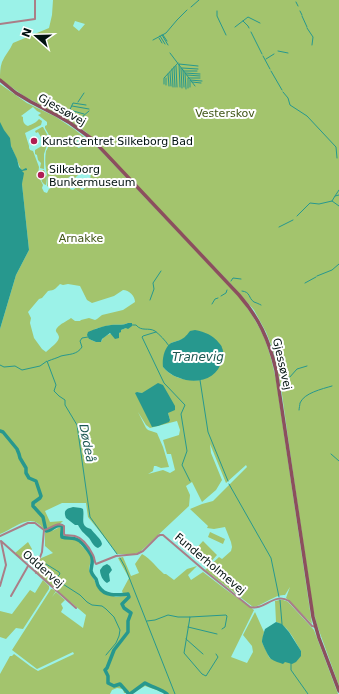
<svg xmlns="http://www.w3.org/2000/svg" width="339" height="694" viewBox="0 0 339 694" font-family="'DejaVu Sans',sans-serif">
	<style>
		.green { fill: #a3c46d; fill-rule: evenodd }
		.water { fill: #27988e }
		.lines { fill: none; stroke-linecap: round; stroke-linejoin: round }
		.stream { stroke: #27988e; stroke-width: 1 }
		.river { stroke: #27988e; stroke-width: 3.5 }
		.street { stroke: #aa7e87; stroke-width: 2 }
		.secondary { stroke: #8c4f5d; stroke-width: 3.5 }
		.poi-dot { fill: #af1f53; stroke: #fff; stroke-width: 1.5 }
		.labels { text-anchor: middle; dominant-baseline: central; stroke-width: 4; stroke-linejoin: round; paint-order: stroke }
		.street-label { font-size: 11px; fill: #00110f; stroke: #fff }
		.park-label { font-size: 11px; fill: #425718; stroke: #fff }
		.poi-label { font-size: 11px; fill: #00110f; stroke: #fff; text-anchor: start }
		.water-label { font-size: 12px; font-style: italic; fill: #1c5751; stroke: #fff }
	</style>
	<rect width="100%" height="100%" fill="#9bf2e8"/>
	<path class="green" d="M53 0H339V686L317 625 313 609 290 452 281 387 275 358 272 347 266 332 254 310 231 284 86 132 70 121 24 96 0 79C0 73 0 68 2 62 5 55 10 50 13 43L49 28 52 15ZM75 21 85 24 79 31 73 26Z
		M0 84 27 103 56 117 74 129 98 148 241 299C250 312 259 325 265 340 270 353 273 366 276 380L312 624 286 598 290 587 285 595C275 594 264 605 253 607L205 570 219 557 222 559 231 551 232 547 231 542 225 527 214 529 207 528 208 526 190 509 202 504 213 501 247 467 246 465 226 483 210 444 211 453 222 480 216 490 202 502 192 482 186 486 190 495 189 506 141 551 135 554H117L109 543 88 517 86 503H62L45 511 50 522 63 521 52 531 60 527 62 529 60 535 62 538 64 539 73 538 80 542V544L91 556V559L89 569 91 575 94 579 97 586 100 590 103 592 116 597 124 596 122 591 129 578 118 558 123 557 131 576 139 573 135 564 142 554C151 559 156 567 164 574H166L174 580 187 569 197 566 188 575 191 580 203 572 225 589 254 610 231 657 247 663 253 652 252 646 243 635 255 612 264 632 262 642 269 657 271 659 279 661 288 662 301 651C294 640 289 626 276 622L275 601C280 600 283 599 288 602L314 630 338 694H165L162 692 145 686 133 693H124L123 689 117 688 112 690 110 694H0V674L10 656H12L14 654 30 666 38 671 74 654 73 652 37 669 12 650 51 589H52L56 591 52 597 56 592 65 600 61 604 57 601 61 604 63 608 61 612 83 628 86 615 55 589 37 573 39 559 53 553 45 546V533H46C33 509 17 527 0 534V329L16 275 29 250 22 184 23 172H22L11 146 0 130ZM33 107 37 111 41 113 40 114 38 115 47 122V125L45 126V128L49 135 51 136H49C51 140 48 149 46 151 45 157 45 163 46 169 47 175 48 179 47 186L49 187 55 186 49 189 47 193 44 192 42 188 43 185 38 175 39 167 33 151 30 150 29 148V146L25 133 41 125 42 121 39 119C36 123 32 124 28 126 23 124 23 121 23 117L21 116ZM79 139 86 142V144L84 147H82L78 148 77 146V143H75ZM80 169H91C90 180 92 184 82 190L78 186 73 190 70 189V185H72L68 178 71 176 74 179 78 175 77 171ZM60 284 63 285 68 284 80 286 87 300 92 303 114 296 123 290C129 290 135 296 135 302L123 310 102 315 97 319 95 320 89 318 81 320 80 321H75L71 318C67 321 60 324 57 328 54 332 58 332 59 337 59 342 50 348 46 352L42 349 34 338 30 323 31 318 28 312 39 299 42 298 48 291C55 290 55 289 60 284ZM128 323 126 328 121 330 119 333C112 333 104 334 101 342H96L89 339 95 329C101 327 106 326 111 325 118 324 121 326 128 323ZM185 338 202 380C187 381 173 379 163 367L171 343 180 340ZM137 392 142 393 168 413 170 420ZM138 412 146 425 150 428 177 421 180 430 179 435 163 440 167 454H171L175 470 170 473 163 470 148 474 153 471 154 466H156L161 468 169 467 163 447 157 433 148 430 146 428Z
		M42 127H43L48 136H44L42 139 38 132 36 133 35 131Z
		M45 144 47 145 44 154V169L40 168 41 163 38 160 37 155 35 154V150Z
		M40 170H44L47 177 46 185C43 184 41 181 41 177H43L41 172H39Z
		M210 532 225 539 223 544 208 537Z
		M203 541 217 555 206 567 192 553Z
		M28 542 32 549 23 561 15 553Z
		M43 580 49 586V589L23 629 16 628 6 639 0 637V611L12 614 30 590 35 593Z"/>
	<path class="water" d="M0 122 4 130 10 138 11 146 17 159 19 167 22 170 26 168 27 169V170L22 171 24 173 22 184 29 250 16 275 0 329Z
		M128 323H132V326L128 329 126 328 121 330V332L119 333V338L115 339 110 333 102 339 101 342H96L89 339 87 335 88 332C95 329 103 326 111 325 118 324 121 326 128 323Z
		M195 330C205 332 213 335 219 343 220 344 222 346 222 348 224 351 223 356 222 360 218 377 202 383 186 380 176 377 170 375 163 367 162 359 164 348 171 343 173 342 175 342 177 341 184 339 186 336 190 331Z
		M158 383 163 385 175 406V410L168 413 170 420 169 422 158 426 152 427 135 393 137 392 142 393Z
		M73 507 81 508 83 509C85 518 79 526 91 529 94 534 101 538 102 544L101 546 98 548C93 546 92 542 89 538 84 533 81 531 78 525H75L66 518C63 510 66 509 73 507Z
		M107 564 110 566 112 570 109 574 110 581 107 583C103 581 100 575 100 570L103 566Z
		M276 622 282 624 289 632 301 651V656L296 662 292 664 285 662 283 664C280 663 274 661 271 659 269 658 263 645 262 642 262 638 264 632 265 629Z"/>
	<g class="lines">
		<path class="stream" d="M296 2 298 6
			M191 7 199 0
			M217 11V16L226 35
			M300 11 302 15
			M302 16 307 27
			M243 21 248 26 249 28
			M235 27 248 17 260 23
			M307 28 313 37 312 45
			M251 32 262 54
			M162 35 168 45
			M163 35 167 41
			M160 36 165 44
			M159 38 162 43
			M153 40 166 33 177 20 187 10
			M278 51 288 53
			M170 53 195 86
			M263 56 270 69
			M266 59 274 54
			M176 66 177 87
			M174 67 175 87
			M181 68 182 88
			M182 68 198 69
			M172 69 173 87
			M183 70 184 87
			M184 71H197
			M271 71 282 90
			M170 72 171 86
			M168 74 169 86
			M187 75 200 76
			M166 78V85
			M189 78H200
			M192 82 201 83
			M164 84V78L178 63
			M180 87 179 64 198 66
			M190 87V80L202 81
			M188 88V78
			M186 89 185 73 200 74
			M283 92 288 98 290 105 307 116 336 147 337 158
			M78 102 84 93
			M72 106 89 109
			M66 109 84 114
			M69 113 82 117 89 111
			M68 114 73 103 86 105
			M335 196 339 190
			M332 201 335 196 339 195
			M297 216 310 203 319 204 332 201 339 206
			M279 227 293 220
			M317 276 332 270 339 264
			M231 281 233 278 241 279
			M305 283 316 277
			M242 291C251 292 248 298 254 302 257 303 259 304 261 305
			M221 296 226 293 227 290
			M150 300 154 289 153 283 161 271
			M212 304 215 299 218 298
			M132 325H136C142 332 148 327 155 331 160 335 165 340 169 346
			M156 332 143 336 142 337 164 383 185 405 181 414 187 451 182 465 190 481
			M48 361C53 359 57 358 61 356 69 354 77 355 82 347L80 341 82 338 88 337
			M0 365 4 367 15 366 22 370 40 366 47 361 56 385 54 391 59 396 65 400V405L77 425 90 517 117 554
			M289 378 297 369 307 366
			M200 380 208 432 228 481
			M299 410C299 409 300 404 300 403 304 393 322 389 332 386
			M331 454 339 461
			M229 484 271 558 279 597
			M120 558 125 567 175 694
			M46 564 59 572 60 574 55 579 80 595 87 602 92 605 102 606 106 609 114 617 120 630 119 636 116 643 106 655
			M280 600 282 624
			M190 617 226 615 227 616 225 627 222 629
			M147 621 155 620 168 615 178 617H190L184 653 202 674 206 676 218 657 216 654
			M188 627 217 634
			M186 639 203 654
			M291 663V670L308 694"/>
		<path class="river" d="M0 431 3 432 17 449 19 454 20 458 26 468V473L29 478 36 481 41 496 40 498 33 503V506L43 517 46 531C52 531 56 523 62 526 63 530 61 533 62 537 68 539 74 537 80 541 83 544 92 554 92 558 93 563 91 567 91 571 92 575 94 576 96 579 97 581 97 585 99 587 105 597 118 595 128 594L129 597 122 604 124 608 131 613 128 621V632L114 650 107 668 105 670 108 676V683L114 686 120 684 128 693 130 694 145 683C151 687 162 689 167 694"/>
		<path class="street" d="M0 24 35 19V0
			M0 536 28 523H35L44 530C51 529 57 521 64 526V534L65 535C69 536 72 535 75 536 83 538 90 549 93 555 95 559 94 561 96 564L116 556 137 554 143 551 158 536 160 535H163L205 571 250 607C264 611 274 592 289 601L312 626 316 627
			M1 541 76 608
			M36 573 39 560 42 552 44 530
			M0 586 6 565 1 541
			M11 596 28 566"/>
		<path class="secondary" d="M0 80 16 93 31 102 58 116 70 123 92 139 239 295C259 318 269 340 276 370L313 617 319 638 339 691"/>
	</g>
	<g class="poi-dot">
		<circle cx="34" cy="141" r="4"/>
		<circle cx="41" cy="175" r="4"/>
	</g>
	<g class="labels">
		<g class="street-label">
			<text transform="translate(62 110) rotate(30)">Gjessøvej</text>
			<text transform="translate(282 364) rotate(77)">Gjessøvej</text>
			<text transform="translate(210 564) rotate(40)">Funderholmevej</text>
			<text transform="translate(43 569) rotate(41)">Oddervej</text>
		</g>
		<g class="park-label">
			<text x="225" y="113">Vesterskov</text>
			<text x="81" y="238">Arnakke</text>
		</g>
		<g class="poi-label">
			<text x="42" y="141">KunstCentret Silkeborg Bad</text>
			<text x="49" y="169">Silkeborg<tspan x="49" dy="13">Bunkermuseum</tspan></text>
		</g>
		<g class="water-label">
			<text x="198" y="357">Tranevig</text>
			<text transform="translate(87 443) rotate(79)">Dødeå</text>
		</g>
	</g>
	<g transform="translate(36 36) rotate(290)" stroke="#ffffff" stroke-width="3" paint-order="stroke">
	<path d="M0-3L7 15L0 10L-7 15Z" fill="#00110f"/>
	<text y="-6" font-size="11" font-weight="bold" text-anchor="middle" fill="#00110f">N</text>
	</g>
</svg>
